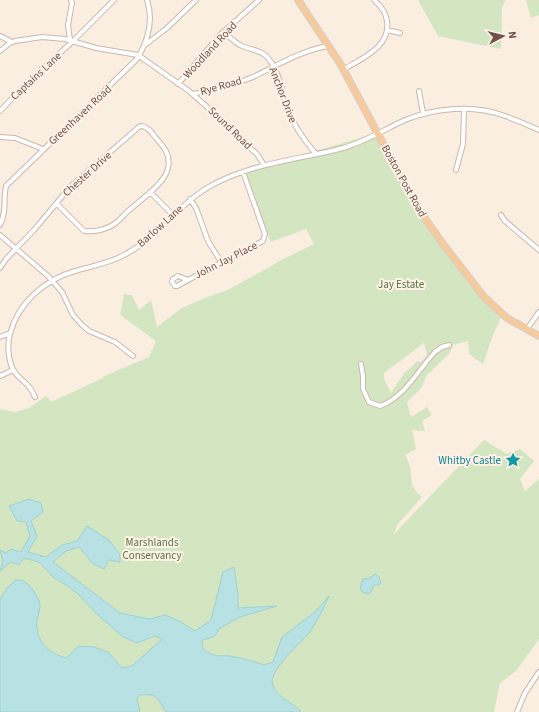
<svg xmlns="http://www.w3.org/2000/svg" width="539" height="712" viewBox="0 0 539 712" font-family="'Source Sans 3',sans-serif">
	<style>
		.green { fill: #d4e6c1; fill-rule: evenodd }
		.water { fill: #b7e1e2; stroke: #9ed1d3 }
		.lines { fill: none; stroke-linecap: round; stroke-linejoin: round }
		.street-casing { stroke: #ccb7ac; stroke-width: 6 }
		.primary-casing { stroke: #d7cfcc; stroke-width: 8 }
		.street { stroke: #fff; stroke-width: 4 }
		.primary { stroke: #f5cb9d; stroke-width: 6 }
		.labels { text-anchor: middle; dominant-baseline: central; stroke-width: 4; stroke-linejoin: round; paint-order: stroke }
		.street-label { font-size: 11px; fill: #6f534a; stroke: #fef2e7 }
		.park-label { font-size: 11px; fill: #577542; stroke: #fef2e7 }
		.culture-label { font-size: 11px; fill: #0d838f; stroke: #fef2e7; text-anchor: end }
	</style>
	<rect width="100%" height="100%" fill="#faeee1"/>
	<path class="green" d="M418 0H506L502 7 501 49 438 36Z
		M526 0H539V15L531 18Z
		M381 132 382 142 479 297H484L501 317 493 335 483 364 469 354 468 341 453 345 450 353 426 376 422 387 407 402 411 417 427 407 432 415 422 421 425 431 412 430 416 449 405 455C407 459 409 463 410 467 413 483 408 484 422 497L398 524 393 535 484 440 507 454 520 449 534 461 520 479 525 491 539 479V639L517 670 500 683 494 712H301L300 709C290 702 268 691 273 675 274 672 277 669 278 667L234 712H131L0 643V409L15 412 29 408 46 396 51 402 105 377H102L149 357 156 341 120 315 124 294 132 295 139 310 151 300 157 327 182 308 207 297 228 290 275 264 277 262 314 244 306 229 271 242 243 172ZM424 343 427 355 421 362 418 361 404 373 391 393 384 379V373Z"/>
	<path class="water" d="M29 499 41 503 43 512 31 521 37 536 28 552 46 557 62 545 77 541 87 526 109 540 120 555V562L109 560 104 569 93 564 79 547 66 551 53 562 120 613 150 619 165 615 181 622 195 631 211 620 223 572 234 567 238 594V608L277 606 240 617 220 628 214 637 202 640 203 649C216 658 216 655 230 656 242 658 253 661 264 665L273 662 282 637 315 612 329 596C324 608 317 621 310 632 301 643 267 671 273 685 276 696 292 703 300 710L301 712H166C156 699 160 693 139 695L137 699 140 712H0V599L7 588 16 580C19 580 21 580 23 581 29 582 40 599 40 605 40 612 36 619 37 627 38 644 50 653 66 658L79 646 94 647 108 652 122 668 132 666 162 639 155 636 137 643 123 637 98 615 77 593 66 585 53 577 39 562 24 558 19 565 11 562 0 571 3 561 0 550 6 553 11 549 21 552 30 536 26 522 17 521 9 506Z
		M375 574 379 577 381 583 379 585H374L371 592 368 594 362 592 360 587 363 579 370 578Z"/>
	<g class="lines">
		<defs>
			<path id="street" d="M387 30 400 33
				M223 32C229 36 234 42 240 45 249 50 259 49 266 56 280 70 281 90 287 107 293 125 304 140 316 154
				M0 36 12 42
				M70 40 68 25 72 3 71 0
				M145 45 167 28 196 0
				M0 51 10 43 15 41 42 37 65 39 96 48 138 55 189 91 223 121 237 137 257 154 264 165
				M343 70C362 58 391 47 387 21 386 12 381 6 374 0
				M178 84 220 35 259 0
				M419 91 423 113
				M193 94C213 89 234 85 253 77 278 65 300 51 328 46
				M0 111 21 89 73 41 114 0
				M0 137 15 138 43 149
				M456 170 463 144 464 109
				M150 192 173 215
				M190 199 196 208 208 241 221 262
				M501 215 505 221 539 250
				M0 225C7 212 3 199 6 186L137 59C148 41 154 21 147 0
				M0 235 48 276 62 292 73 315 82 325 89 331 115 342 133 356
				M0 268 6 259 34 230 70 187 140 126C147 125 152 133 156 138 164 147 171 155 168 168 165 184 139 201 127 212 122 217 117 223 111 226 103 230 93 232 84 231L57 204
				M178 276 188 280 177 286H175L172 282 173 279Z
				M188 280 263 241 265 234 243 172
				M527 329 539 312
				M0 337 10 333
				M361 364 363 376V389L369 402 380 406C404 398 418 370 435 352L442 347 449 345
				M0 376 13 370
				M35 397C33 394 32 390 30 388 25 381 18 378 14 371 8 361 7 345 10 334 18 303 44 280 75 271 92 266 111 263 126 254 157 237 177 206 207 188 249 163 298 160 343 148 365 142 385 129 405 120 435 108 473 104 505 116 516 120 528 125 539 130
				M517 712 525 693 539 672"/>
			<path id="primary" d="M298 0 341 65 417 207 443 244 484 297 507 318 539 336"/>
		</defs>
		<use href="#street" class="street-casing"/>
		<use href="#primary" class="primary-casing"/>
		<use href="#street" class="street"/>
		<use href="#primary" class="primary"/>
	</g>
	<defs>
		<symbol id="sight-bare" viewBox="-9 -9 18 18"><path d="M0-6L1.8-2.2L6-1.7L2.9 1.2L3.7 5.4L0 3.3L-3.7 5.4L-2.9 1.2L-6-1.7L-1.8-2.2Z" fill="#0f9aa8" stroke="#fef2e7" stroke-width="2.5" paint-order="stroke"/></symbol>
	</defs>
	<g fill-rule="evenodd">
		<use href="#sight-bare" x="502" y="449" width="22" height="22"/>
	</g>
	<g class="labels">
		<g class="street-label">
			<text transform="translate(210 50) rotate(-47)">Woodland Road</text>
			<text transform="translate(36 76) rotate(-43)">Captains Lane</text>
			<text transform="translate(221 86) rotate(-16)">Rye Road</text>
			<text transform="translate(283 95) rotate(69)">Anchor Drive</text>
			<text transform="translate(80 115) rotate(-43)">Greenhaven Road</text>
			<text transform="translate(230 128) rotate(44)">Sound Road</text>
			<text transform="translate(87 174) rotate(-42)">Chester Drive</text>
			<text transform="translate(404 181) rotate(61)">Boston Post Road</text>
			<text transform="translate(160 226) rotate(-42)">Barlow Lane</text>
			<text transform="translate(226 260) rotate(-27)">John Jay Place</text>
		</g>
		<g class="park-label">
			<text x="401" y="284">Jay Estate</text>
			<text x="152" y="542">Marshlands<tspan x="152" dy="13">Conservancy</tspan></text>
		</g>
		<g class="culture-label">
			<text x="501" y="460">Whitby Castle</text>
		</g>
	</g>
	<g transform="translate(503 36) rotate(83)" stroke="#fef2e7" stroke-width="3" paint-order="stroke">
	<path d="M0-3L7 15L0 10L-7 15Z" fill="#6f534a"/>
	<text y="-6" font-size="11" font-weight="bold" text-anchor="middle" fill="#6f534a">N</text>
	</g>
</svg>
